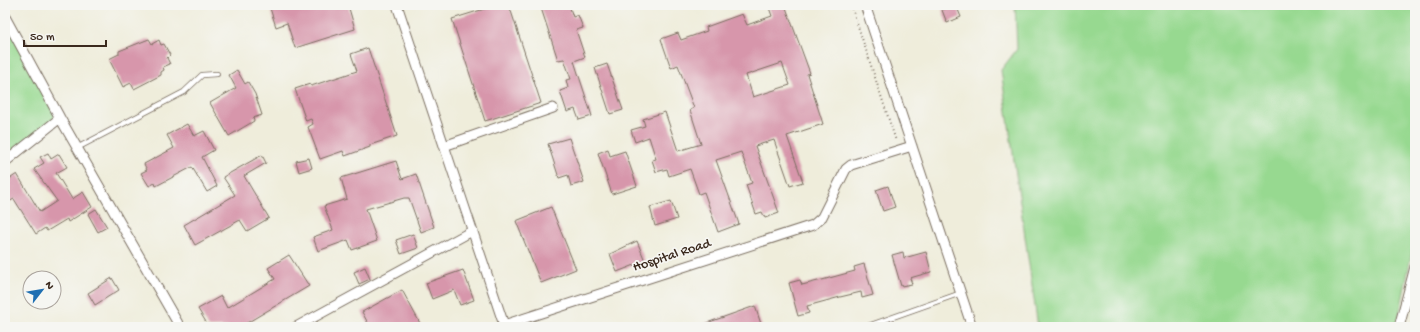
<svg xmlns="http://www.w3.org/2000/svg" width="1420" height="332" viewBox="0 0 1420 332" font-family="'Gochi Hand',sans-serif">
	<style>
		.green { fill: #97d990; stroke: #698257 }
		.building { fill: #d796ab; fill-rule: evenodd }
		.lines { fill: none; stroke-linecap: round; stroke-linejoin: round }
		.lane-casing { stroke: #7a6e60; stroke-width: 6 }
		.street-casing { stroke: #7a6e60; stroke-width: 11 }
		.path { stroke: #7a6e60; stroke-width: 2; stroke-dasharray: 1 3; stroke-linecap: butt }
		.lane { stroke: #fff; stroke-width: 4.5 }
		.street { stroke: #fff; stroke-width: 9 }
		.labels { text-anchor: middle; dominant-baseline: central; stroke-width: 3.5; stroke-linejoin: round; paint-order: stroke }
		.street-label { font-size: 14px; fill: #3b2a1e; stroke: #f6f6f2 }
	</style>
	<rect width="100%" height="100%" fill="#f6f6f2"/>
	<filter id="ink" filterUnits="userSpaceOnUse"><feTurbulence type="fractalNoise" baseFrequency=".025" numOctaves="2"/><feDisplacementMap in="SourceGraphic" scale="8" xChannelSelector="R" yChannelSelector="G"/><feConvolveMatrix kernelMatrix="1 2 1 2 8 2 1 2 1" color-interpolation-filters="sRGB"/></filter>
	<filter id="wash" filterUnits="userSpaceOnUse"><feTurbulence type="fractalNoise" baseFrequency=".012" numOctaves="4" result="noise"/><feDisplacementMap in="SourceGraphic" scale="16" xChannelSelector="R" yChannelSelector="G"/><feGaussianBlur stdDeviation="0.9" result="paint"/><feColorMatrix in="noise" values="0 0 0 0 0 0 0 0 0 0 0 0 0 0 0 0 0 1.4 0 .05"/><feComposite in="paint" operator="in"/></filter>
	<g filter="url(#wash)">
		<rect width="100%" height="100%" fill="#efeddb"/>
		<path class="green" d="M1015 5H1415V236L1397 327H1038L1001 70 1017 49Z
			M5 14 60 118 5 160Z"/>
		<g id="blocks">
			<path class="building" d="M269 5H348L355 29 295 48 287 23 276 27Z
				M497 5H509L541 103 485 121 452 19Z
				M540 5H569L573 17 578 15 583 28 576 30 585 57 574 61 592 116 579 120 575 109 567 112 560 91 568 88 566 80 571 79 564 59 558 60Z
				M768 5H785L810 73 807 74 823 124 787 136 803 182 790 186 774 140 755 146 779 213 765 218 762 212 756 214 746 185 752 183 741 152 716 160 739 224 718 232 704 192 699 194 690 169 669 176 667 169 656 172 652 160 656 159 649 137 635 142 631 130 645 126 643 119 665 112 678 151 701 144 690 110 694 108 678 65 671 68 661 39 678 33 681 40 707 31 706 27 742 14 747 25 772 16ZM782 63 790 85 753 97 746 75Z
				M956 5 961 17 947 23 942 10Z
				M149 39 152 44 159 40 161 45 164 44 170 55 167 58 170 64 163 67 164 70 161 72V75L134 89 131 83 123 87 109 59 119 54V51Z
				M368 48 397 136 370 145V147L345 156 343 151 320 159 308 127 313 124 311 119 306 121 295 89 310 84 311 86 357 71 351 54Z
				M607 64 623 110 610 114 595 68Z
				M237 70 245 84 248 82 255 94 262 115 253 118 254 121 229 136 210 103 236 88 229 75Z
				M187 124 194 136 204 131 214 150 202 157 217 186 207 192 192 167 156 186 155 183 149 186 141 173 147 170 144 164 174 148 167 135Z
				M569 138 584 182 571 186 568 175 559 178 548 144Z
				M608 149 610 156 625 151 637 186 612 194 598 153Z
				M48 153 51 159 59 154 67 167 56 173 72 199 83 192 92 207 68 222 67 219 47 231 45 228 36 234 14 199 5 204V182L17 174 40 212 57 201 34 169 44 163 40 157Z
				M262 155 266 163 244 176 269 218 247 231 240 220 195 245 184 225 235 195 223 177Z
				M309 158 312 168 299 172 296 161Z
				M396 161 402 179 416 174 434 227 421 232 409 198H404L366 209 377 241 352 250 348 240 318 251 313 237 333 230 324 206 347 199 341 178Z
				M888 186 895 207 883 211 876 190Z
				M671 201 677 219 655 226 650 207Z
				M551 207 576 269 541 283 516 221Z
				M96 209 107 227 98 232 88 214Z
				M413 234 418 248 401 254 396 240Z
				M637 241 645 261 617 272 610 254Z
				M903 252 904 258 926 252 931 272 910 278 912 284 901 286 892 255Z
				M289 255 309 286 240 327H209L198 309 221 296 227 308 275 279 268 268Z
				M864 264 873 295 862 298 861 292 840 297 807 306 809 313 798 316 789 283 800 280 802 285 822 280 855 271 854 267Z
				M365 267 370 279 359 284 354 272Z
				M463 270 474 300 460 305 454 290 432 299 426 283Z
				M112 278 119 290 95 305 88 293Z
				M402 290 422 327H370L362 312Z
				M755 306 762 327H701V325Z"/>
		</g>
	</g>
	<g filter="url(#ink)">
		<use href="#blocks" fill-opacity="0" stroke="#7a6e60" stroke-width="1"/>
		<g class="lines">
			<defs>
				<path id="lane" d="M77 148 184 92 202 75 217 74
					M865 327 961 293"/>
				<path id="street" d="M397 5 504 325 813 225 822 217 846 169 851 165 912 146
					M865 5 972 327
					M5 17 60 118 180 327
					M444 146 553 108
					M5 162 60 118
					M296 327 472 231
					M1399 327 1415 267"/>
			</defs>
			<use href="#lane" class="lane-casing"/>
			<use href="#street" class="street-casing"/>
			<path class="path" d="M851 5 896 141"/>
			<use href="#lane" class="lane"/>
			<use href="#street" class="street"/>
		</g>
	</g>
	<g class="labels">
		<g class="street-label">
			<text transform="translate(672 256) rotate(-18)">Hospital Road</text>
		</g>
	</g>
	<rect width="1420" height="332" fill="none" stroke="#f6f6f2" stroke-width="20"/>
	<g transform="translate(42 290) rotate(59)"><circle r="19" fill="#f6f6f2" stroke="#aba49d"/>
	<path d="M0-3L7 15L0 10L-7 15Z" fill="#1f6fb2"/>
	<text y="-6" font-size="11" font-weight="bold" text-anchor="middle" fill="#3b2a1e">N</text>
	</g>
	<path d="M24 40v6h82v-6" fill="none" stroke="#3b2a1e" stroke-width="2"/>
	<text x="30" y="40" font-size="12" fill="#3b2a1e" stroke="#f6f6f2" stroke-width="3" paint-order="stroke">50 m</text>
</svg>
